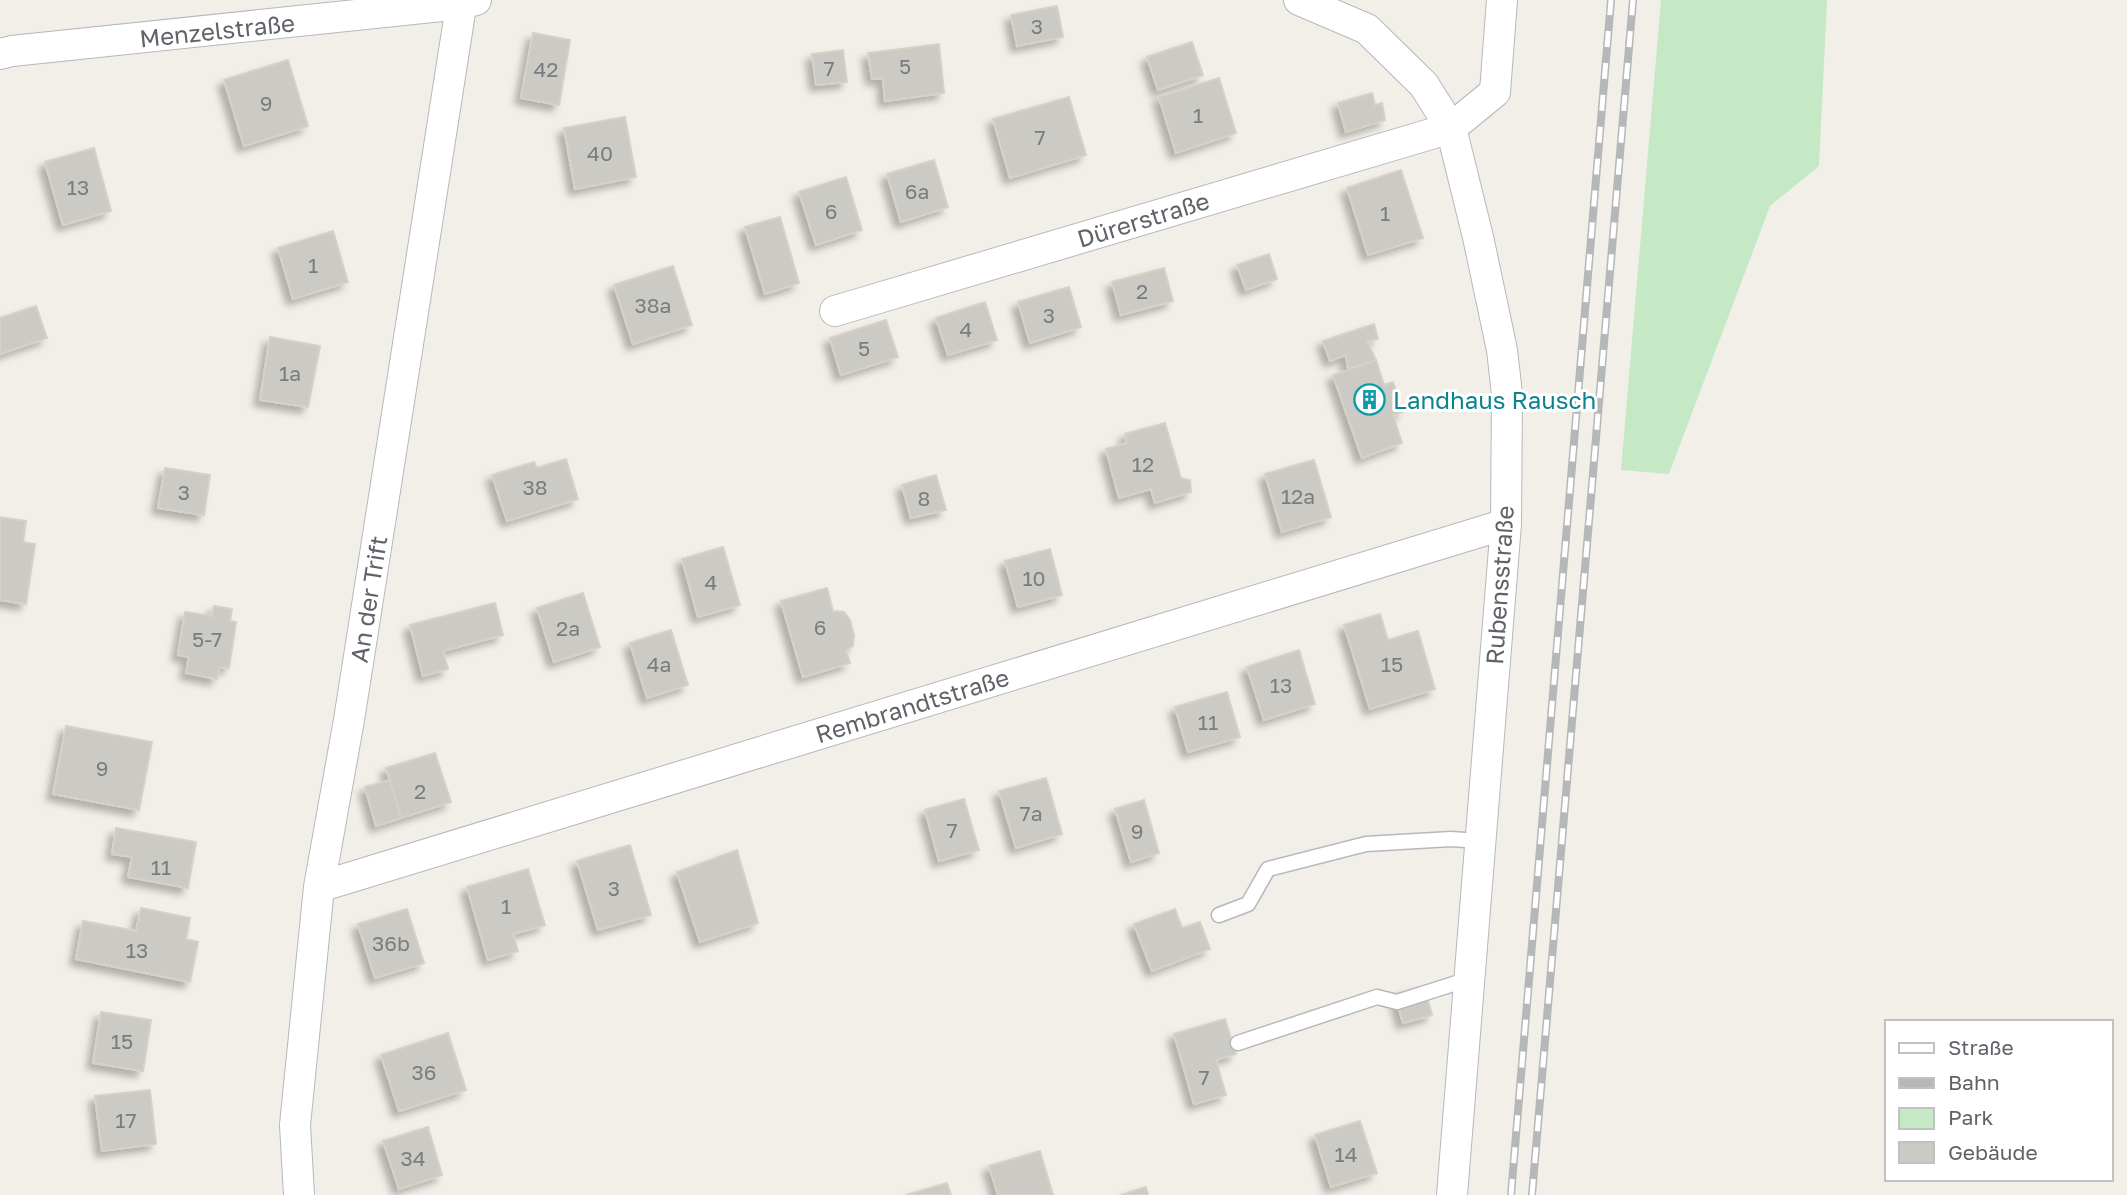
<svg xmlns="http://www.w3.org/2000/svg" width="2127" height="1195" viewBox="0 0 2127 1195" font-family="'Golos Text',sans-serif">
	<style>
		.green { fill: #c5e8c5 }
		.building { fill: #cccac5; stroke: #d6d1c6; stroke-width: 2; filter: url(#shadow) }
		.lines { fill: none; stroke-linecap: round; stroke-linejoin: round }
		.lane-casing { stroke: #b5b8bc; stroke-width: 17 }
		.street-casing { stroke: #b5b8bc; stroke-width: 32 }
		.lane { stroke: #fff; stroke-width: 14 }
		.street { stroke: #fff; stroke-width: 30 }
		.rail-casing { stroke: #b6b7b8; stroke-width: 8 }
		.rail { stroke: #fff; stroke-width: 5; stroke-dasharray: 16; stroke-linecap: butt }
		.labels { text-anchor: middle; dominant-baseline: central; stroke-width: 6; stroke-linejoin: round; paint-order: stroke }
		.number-label { font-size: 21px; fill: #7a7d7f }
		.street-label { font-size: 24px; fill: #5f6368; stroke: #fff }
		.culture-label { font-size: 24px; fill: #0d838f; stroke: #fff; text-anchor: start }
	</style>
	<defs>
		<filter id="shadow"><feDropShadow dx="-6" dy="6" stdDeviation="3.5" flood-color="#0004"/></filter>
	</defs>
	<rect width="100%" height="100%" fill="#f1efe8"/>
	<path class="green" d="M1661 0H1827L1819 166 1770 206 1669 474 1621 470Z"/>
	<path class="building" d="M1057 6 1063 37 1017 46 1011 15Z
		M533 33 570 40 559 105 521 98Z
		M1192 42 1203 75 1158 90 1147 57Z
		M939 44 944 93 885 101 883 78 872 79 868 53Z
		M843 50 847 82 816 85 812 54Z
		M288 60 308 126 244 146 224 80Z
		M1219 78 1236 133 1176 153 1159 97Z
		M1372 93 1375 105 1382 103 1385 120 1346 132 1338 103Z
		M1069 97 1086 155 1010 178 993 119Z
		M625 117 636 177 575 189 564 128Z
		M94 148 111 211 63 225 45 162Z
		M934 160 948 207 901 222 887 174Z
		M1401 170 1423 238 1368 255 1347 188Z
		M846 177 862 230 816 245 799 192Z
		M780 217 799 283 765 294 745 227Z
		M333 231 348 282 293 299 278 248Z
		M1269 254 1277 279 1246 290 1237 265Z
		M673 266 692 325 633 344 614 285Z
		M1164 268 1173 301 1121 315 1112 282Z
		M1069 287 1081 327 1030 343 1018 302Z
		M985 302 997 340 948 355 936 318Z
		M36 306 47 338 0 354V318Z
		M886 320 898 357 841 375 830 338Z
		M1374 324 1378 339 1367 341 1376 360 1348 369 1346 355 1330 361 1323 341Z
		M270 337 320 346 308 407 260 400Z
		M1376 360 1384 385 1393 382 1403 412 1393 415 1402 443 1362 458 1333 375Z
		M1165 423 1181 478 1190 480 1191 492 1155 503 1151 489 1119 498 1106 449 1127 443 1125 434Z
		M566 459 578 499 507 521 492 475 534 462 537 468Z
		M1314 460 1331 517 1282 532 1265 474Z
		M165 468 210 475 204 515 158 508Z
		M936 475 946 510 911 518 902 485Z
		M0 517 26 521 23 542 35 544 26 604 0 600Z
		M723 547 740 605 698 617 682 559Z
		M1050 549 1062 595 1018 607 1005 561Z
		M827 588 833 611 844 612 850 620 854 635 853 646 846 651 850 663 803 677 781 601Z
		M583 593 600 647 554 662 537 608Z
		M495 603 503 635 443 651 448 669 423 676 410 625Z
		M214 606 232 609 230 621 236 622 229 668 219 667 217 679 186 673 189 657 178 655 185 612 212 616Z
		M1380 614 1388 640 1418 631 1435 689 1370 709 1344 625Z
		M671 630 688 685 647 698 630 643Z
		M1299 650 1315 704 1264 720 1247 667Z
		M1227 692 1240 737 1188 752 1175 707Z
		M66 726 152 742 139 810 53 794Z
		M435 753 451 802 401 818 386 768Z
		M1046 778 1062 834 1016 848 999 791Z
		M390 780 401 818 376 826 365 787Z
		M964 799 979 850 939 861 925 810Z
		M1144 800 1159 853 1131 862 1115 809Z
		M116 828 196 842 188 888 128 877 132 857 112 854Z
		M630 845 651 915 598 930 577 861Z
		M737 850 758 923 700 942 677 872Z
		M528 869 545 925 513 934 518 951 488 960 467 887Z
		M141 908 190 918 186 939 198 942 190 982 76 959 83 921 136 931Z
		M407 909 424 963 375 978 358 924Z
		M1175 909 1182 928 1200 922 1210 949 1152 971 1134 924Z
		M1424 986 1432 1015 1403 1023 1395 994Z
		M101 1012 151 1020 143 1071 93 1063Z
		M1225 1019 1236 1054 1216 1060 1226 1095 1194 1104 1174 1034Z
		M448 1033 466 1090 399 1111 381 1055Z
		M150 1090 156 1144 102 1151 95 1096Z
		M1360 1121 1377 1173 1331 1187 1315 1135Z
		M428 1127 442 1175 399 1189 383 1141Z
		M1040 1151 1053 1195H998L989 1166Z
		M947 1183 951 1195H906Z
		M1146 1187 1148 1195H1121Z"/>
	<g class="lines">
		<defs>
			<path id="lane" d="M1219 915 1248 904 1268 869 1366 844 1451 839 1480 841
				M1238 1043 1377 997 1397 1002 1469 979"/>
			<path id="street" d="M1299 0 1367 29 1424 85 1451 128 1478 237 1502 350 1507 394 1506 524 1452 1195
				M0 54 12 51 461 4 476 0
				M835 311 1451 128 1495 92 1502 0
				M319 887 1506 524
				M299 1195 295 1125 319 887 349 720 462 0"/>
		</defs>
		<use href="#lane" class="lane-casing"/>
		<use href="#street" class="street-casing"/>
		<use href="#lane" class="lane"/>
		<use href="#street" class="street"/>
		<defs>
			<path id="rail" d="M1511 1195 1611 0
				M1532 1195 1633 0"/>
		</defs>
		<use href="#rail" class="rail-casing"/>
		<use href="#rail" class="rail"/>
	</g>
	<defs>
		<symbol id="building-ring" viewBox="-11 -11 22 22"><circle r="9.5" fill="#fff" stroke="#0f9aa8" stroke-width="1.5"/><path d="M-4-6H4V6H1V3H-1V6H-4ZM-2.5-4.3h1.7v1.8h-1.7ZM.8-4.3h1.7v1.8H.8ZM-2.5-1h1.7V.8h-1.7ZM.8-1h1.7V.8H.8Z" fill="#0f9aa8"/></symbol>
	</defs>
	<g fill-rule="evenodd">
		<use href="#building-ring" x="1352" y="382" width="35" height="35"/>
	</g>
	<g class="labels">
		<g class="number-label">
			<text x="1037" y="26">3</text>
			<text x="905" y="66">5</text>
			<text x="829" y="68">7</text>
			<text x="546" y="69">42</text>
			<text x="266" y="103">9</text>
			<text x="1198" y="115">1</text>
			<text x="1040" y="137">7</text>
			<text x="600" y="153">40</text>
			<text x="78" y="187">13</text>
			<text x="917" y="191">6a</text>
			<text x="831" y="211">6</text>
			<text x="1385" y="213">1</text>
			<text x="313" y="265">1</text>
			<text x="1142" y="291">2</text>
			<text x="653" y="305">38a</text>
			<text x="1049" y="315">3</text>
			<text x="966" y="329">4</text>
			<text x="864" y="348">5</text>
			<text x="290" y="373">1a</text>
			<text x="1143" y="464">12</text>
			<text x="535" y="487">38</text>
			<text x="184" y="492">3</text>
			<text x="1298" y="496">12a</text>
			<text x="924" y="498">8</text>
			<text x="1034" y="578">10</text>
			<text x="711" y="582">4</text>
			<text x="820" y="627">6</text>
			<text x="568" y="628">2a</text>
			<text x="207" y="639">5-7</text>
			<text x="659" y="664">4a</text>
			<text x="1392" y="664">15</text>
			<text x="1281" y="685">13</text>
			<text x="1208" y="722">11</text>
			<text x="102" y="768">9</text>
			<text x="420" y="791">2</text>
			<text x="1031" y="813">7a</text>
			<text x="952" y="830">7</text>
			<text x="1137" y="831">9</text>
			<text x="161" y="867">11</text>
			<text x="614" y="888">3</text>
			<text x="506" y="906">1</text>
			<text x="391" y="943">36b</text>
			<text x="137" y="950">13</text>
			<text x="122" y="1041">15</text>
			<text x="424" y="1072">36</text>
			<text x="1204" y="1077">7</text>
			<text x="126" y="1120">17</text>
			<text x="1346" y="1154">14</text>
			<text x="413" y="1158">34</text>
		</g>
		<g class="street-label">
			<text transform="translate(217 30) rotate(-6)">Menzelstraße</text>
			<text transform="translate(1143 219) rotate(-17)">Dürerstraße</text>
			<text transform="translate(1499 585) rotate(-86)">Rubensstraße</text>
			<text transform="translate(368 599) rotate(-81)">An der Trift</text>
			<text transform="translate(912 705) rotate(-17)">Rembrandtstraße</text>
		</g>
		<g class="culture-label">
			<text x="1393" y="399">Landhaus Rausch</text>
		</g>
	</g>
	<rect x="1885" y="1020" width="228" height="161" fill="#ffffff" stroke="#bfc1c3" stroke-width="2"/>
	<rect x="1899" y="1043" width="35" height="10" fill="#ffffff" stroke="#bfc1c3" stroke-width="2"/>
	<text x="1948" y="1055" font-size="21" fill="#5f6368">Straße</text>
	<rect x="1899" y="1078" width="35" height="10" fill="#b6b7b8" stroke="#bfc1c3" stroke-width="2"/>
	<text x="1948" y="1090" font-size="21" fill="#5f6368">Bahn</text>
	<rect x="1899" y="1108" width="35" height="21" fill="#c5e8c5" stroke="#bfc1c3" stroke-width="2"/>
	<text x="1948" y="1125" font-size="21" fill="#5f6368">Park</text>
	<rect x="1899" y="1142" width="35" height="21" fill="#cccac5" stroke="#bfc1c3" stroke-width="2"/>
	<text x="1948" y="1160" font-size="21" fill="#5f6368">Gebäude</text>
</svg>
